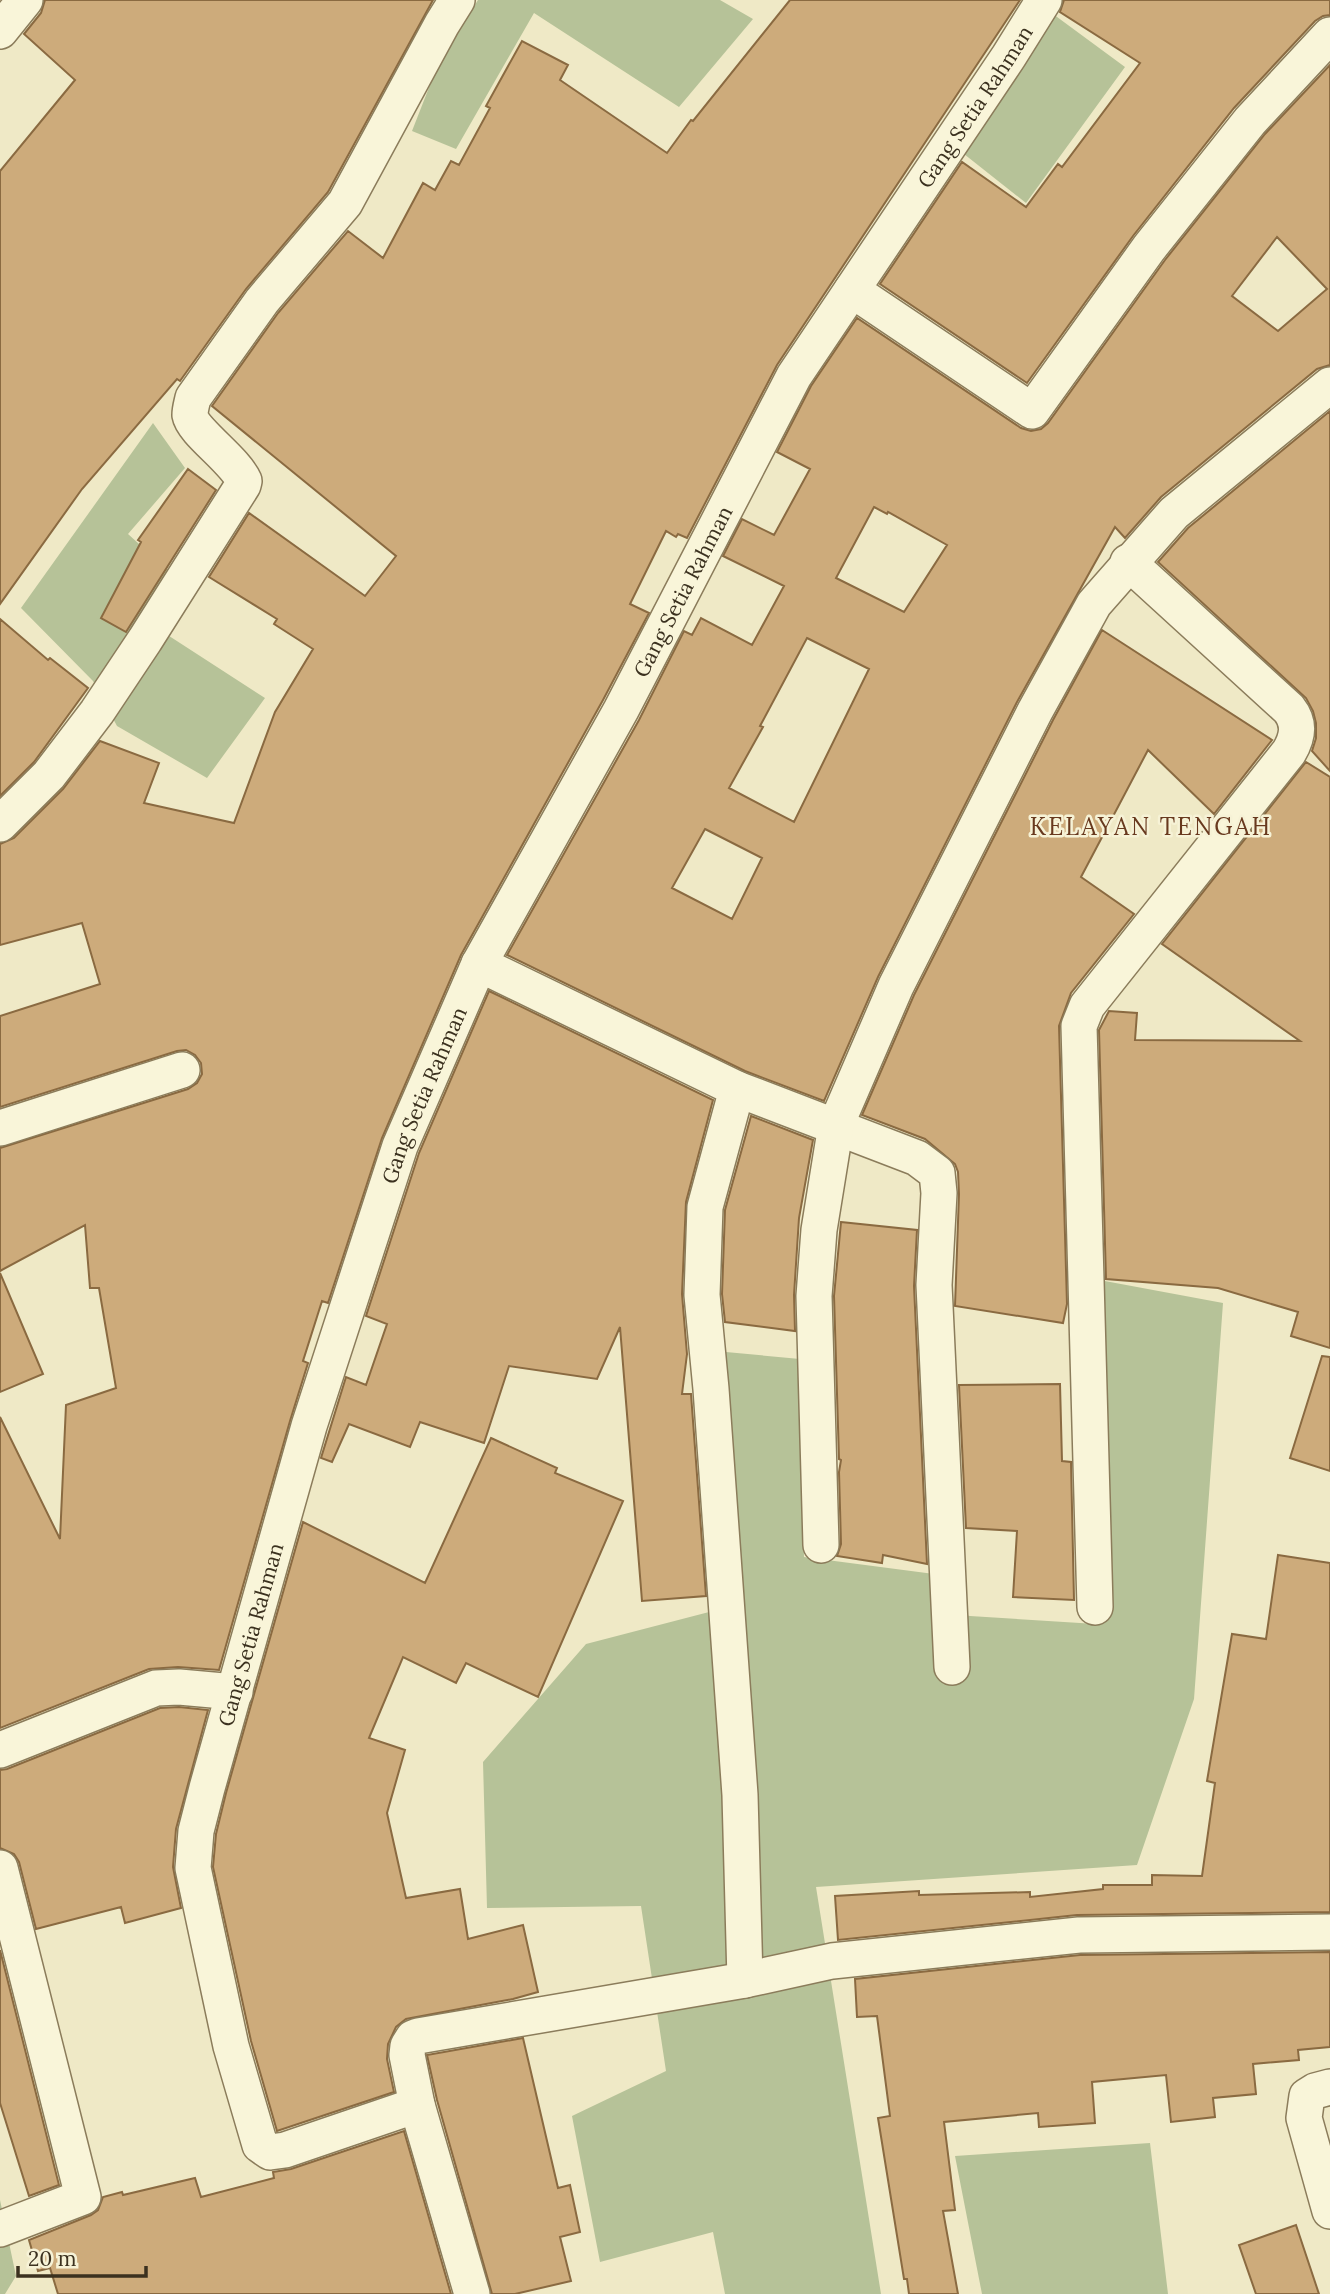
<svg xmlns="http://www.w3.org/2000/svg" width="1330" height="2294" viewBox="0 0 1330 2294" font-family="Lora,serif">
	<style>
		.cemetery { fill: #b6c298 }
		.building { fill: #cdab7b; stroke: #8a6a41; stroke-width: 2; fill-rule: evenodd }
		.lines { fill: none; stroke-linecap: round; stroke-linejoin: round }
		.minor-casing { stroke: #8b7c5b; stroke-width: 38 }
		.minor { stroke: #f9f5d9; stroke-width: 35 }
		.labels { text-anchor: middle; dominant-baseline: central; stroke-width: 5; stroke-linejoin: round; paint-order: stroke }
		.street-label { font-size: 21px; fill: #3b311f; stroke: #f6f2d6 }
		.quarter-label { font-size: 24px; letter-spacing: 2px; fill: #68391e; stroke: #f6f2d6 }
	</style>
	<rect width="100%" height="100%" fill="#efe9c6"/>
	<path class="cemetery" d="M478 0H720L753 19 679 107 534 13 456 149 412 131 439 62Z
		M1053 14 1125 67 1026 203 964 154Z
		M153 423 185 468 128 534 169 571 146 621 265 698 207 778 117 726 93 681 21 608Z
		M1094 1279 1223 1303 1194 1699 1137 1865 816 1887 881 2294H725L713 2232 600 2262 572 2116 666 2071 641 1906 487 1908 483 1762 586 1644 736 1605 715 1351 800 1359 804 1557 934 1574 941 1611 970 1616 1096 1624Z
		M1150 2143 1168 2294H982L955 2156Z
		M0 2200 16 2276 5 2294H0Z"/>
	<path class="building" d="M45 0H433L328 192 246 289 180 381 177 379 82 489 0 604V171L75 80 24 34 41 13Z
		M790 0H1020L777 365 687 538 678 534 676 537 666 531 630 604 649 613 603 700 461 955 382 1138 328 1303 322 1301 303 1361 308 1363 290 1421 219 1670 178 1667 149 1669 0 1728V1417L60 1539 66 1405 116 1388 99 1288H90L85 1225 0 1271V1148L188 1089 197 1083 202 1074 201 1063 195 1055 186 1050 177 1051 0 1107V1016L100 984 82 923 0 945V844L14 838 63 789 100 741 159 763 144 803 234 823 275 712 313 649 274 624 277 619 209 577 249 513 365 596 396 556 212 406 278 313 348 231 383 258 423 183 435 190 451 161 459 165 490 108 486 106 522 41 568 65 560 80 667 153 691 120 693 121Z
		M1064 0H1330V15L1323 16 1315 21 1234 108 1133 236 1027 383 880 284 962 162 1026 207 1058 164 1062 167 1140 63 1060 12Z
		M1330 65V365L1317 369 1161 497 1125 538 1115 527 1017 702 878 977 824 1101 745 1071 507 955 639 720 684 631 692 635 701 618 752 645 784 586 723 556 742 519 774 535 810 469 777 452 811 386 857 318 1021 428 1031 431 1041 429 1048 423 1165 260 1265 134ZM1277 237 1327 289 1278 331 1232 296ZM874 507 887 514 888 512 947 545 904 612 836 578ZM807 638 869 669 794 822 729 788 763 727 760 726ZM705 829 762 858 732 919 672 888Z
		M1330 411V771L1312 751 1316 738V723L1313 711 1306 698 1158 562 1188 528Z
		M188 469 216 490 126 632 101 618 141 542 138 540Z
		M0 619 48 660 50 658 88 688 34 762 0 796Z
		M1102 630 1272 740 1214 814 1148 750 1081 877 1134 914 1071 993 1059 1026 1067 1304 1063 1323 955 1306 959 1194 958 1172 955 1164 925 1139 862 1115 914 995 1053 720Z
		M1306 762 1330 777V1348L1291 1336 1298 1312 1218 1288 1106 1279 1099 1030 1109 1011 1137 1013 1135 1040 1300 1041 1162 944Z
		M489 991 713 1100 686 1202 682 1294 687 1354 682 1394H691L706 1596 642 1601 620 1327 597 1379 509 1366 484 1443 420 1422 410 1447 349 1424 332 1462 321 1458 346 1377 366 1385 387 1324 366 1316 419 1153Z
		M751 1116 813 1140 799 1218 794 1295 795 1331 725 1322 722 1294 725 1210Z
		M841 1222 917 1230 914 1286 927 1564 883 1555 882 1563 837 1556 841 1544 839 1472 841 1460 839 1459 834 1296Z
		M0 1273 43 1374 0 1392Z
		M1322 1356 1330 1357V1471L1290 1458Z
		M1060 1384 1062 1461 1071 1462 1074 1600 1013 1597 1017 1531 966 1528 959 1385Z
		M491 1438 557 1468 555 1473 623 1501 538 1697 466 1663 456 1683 403 1657 369 1738 405 1750 387 1813 406 1898 460 1889 468 1939 523 1925 538 1992 513 1999 406 2019 396 2027 388 2044 387 2059 394 2092 277 2131 251 2041 213 1867 216 1834 226 1793 303 1522 425 1583Z
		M1278 1555 1330 1563V1912L1077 1915 838 1940 835 1896 919 1891V1895L1030 1892V1897L1103 1889V1885H1152V1875L1202 1876 1215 1783 1207 1781 1232 1634 1266 1639Z
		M179 1707 208 1710 176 1829 173 1867 181 1908 125 1923 121 1907 36 1929 19 1862 14 1854 0 1848V1770L7 1769 160 1708Z
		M0 1950 59 2185 29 2196 0 2103Z
		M1330 1952V2047L1298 2050 1299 2060 1253 2064 1256 2094 1213 2098 1215 2117 1171 2122 1166 2075 1092 2082 1095 2123 1039 2127 1038 2113 944 2122 955 2210 943 2211 958 2294H909L907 2279H904L878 2118 890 2116 877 2016 857 2017 855 1979 1080 1955Z
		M523 2038 558 2188 570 2185 580 2232 560 2237 571 2281 515 2294H492L437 2100 427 2055Z
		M404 2131 451 2294H58L50 2268 38 2271 29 2240 91 2215 98 2210 103 2197 122 2192 123 2195 195 2178 201 2197 274 2178 273 2172 291 2169Z
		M1296 2225 1319 2294H1256L1239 2245Z"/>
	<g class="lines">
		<defs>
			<g id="minor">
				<path d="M0 31 25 0"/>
				<path d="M852 290 1032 411 1149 248 1250 121 1330 35"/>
				<path d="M0 824 49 775 97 712 145 640 243 485 244 481C235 460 193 432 190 415 190 409 192 403 193 398L262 301 345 203 442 24 457 0"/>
				<path d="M479 964 737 1089 705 1207 702 1295 711 1389 740 1795 745 1980"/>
				<path d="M737 1089 917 1158 937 1173 939 1193 934 1285 952 1667"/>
				<path d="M0 1128 182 1070"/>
				<path d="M821 1545 814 1296 819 1230 836 1125 896 986 1035 711 1094 604 1174 513 1330 385"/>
				<path d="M1095 1607 1079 1026 1087 1006 1289 752C1298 737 1300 723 1289 709L1128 562"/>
				<path d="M0 1750 156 1688 179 1687 235 1692"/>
				<path d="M0 1868 83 2197 0 2229"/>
				<path d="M1330 2087 1315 2091 1307 2096 1304 2118 1330 2211"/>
				<path id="s1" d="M417 2105 285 2150 270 2152 260 2145 231 2046 193 1868 196 1831 207 1788 309 1426 400 1146 479 964 621 710 794 376 1009 56 1044 0"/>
				<path d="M472 2294 417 2105 407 2055 408 2046 413 2038 418 2036 745 1980 832 1961 1079 1935 1330 1932"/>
			</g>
		</defs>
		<use href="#minor" class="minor-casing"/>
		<use href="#minor" class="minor"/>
	</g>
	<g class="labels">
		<g class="street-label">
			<text stroke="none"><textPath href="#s1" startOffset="2394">Gang Setia Rahman</textPath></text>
			<text stroke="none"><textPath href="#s1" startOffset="1827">Gang Setia Rahman</textPath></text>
			<text stroke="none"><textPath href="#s1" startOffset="1260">Gang Setia Rahman</textPath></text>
			<text stroke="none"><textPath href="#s1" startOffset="693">Gang Setia Rahman</textPath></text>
		</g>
		<g class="quarter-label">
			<text x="1151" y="826">KELAYAN TENGAH</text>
		</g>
	</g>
	<path d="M18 2266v10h128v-10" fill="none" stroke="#3b311f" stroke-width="3.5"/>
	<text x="28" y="2266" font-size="21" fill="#3b311f" stroke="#f6f2d6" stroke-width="5" paint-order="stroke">20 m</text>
</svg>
